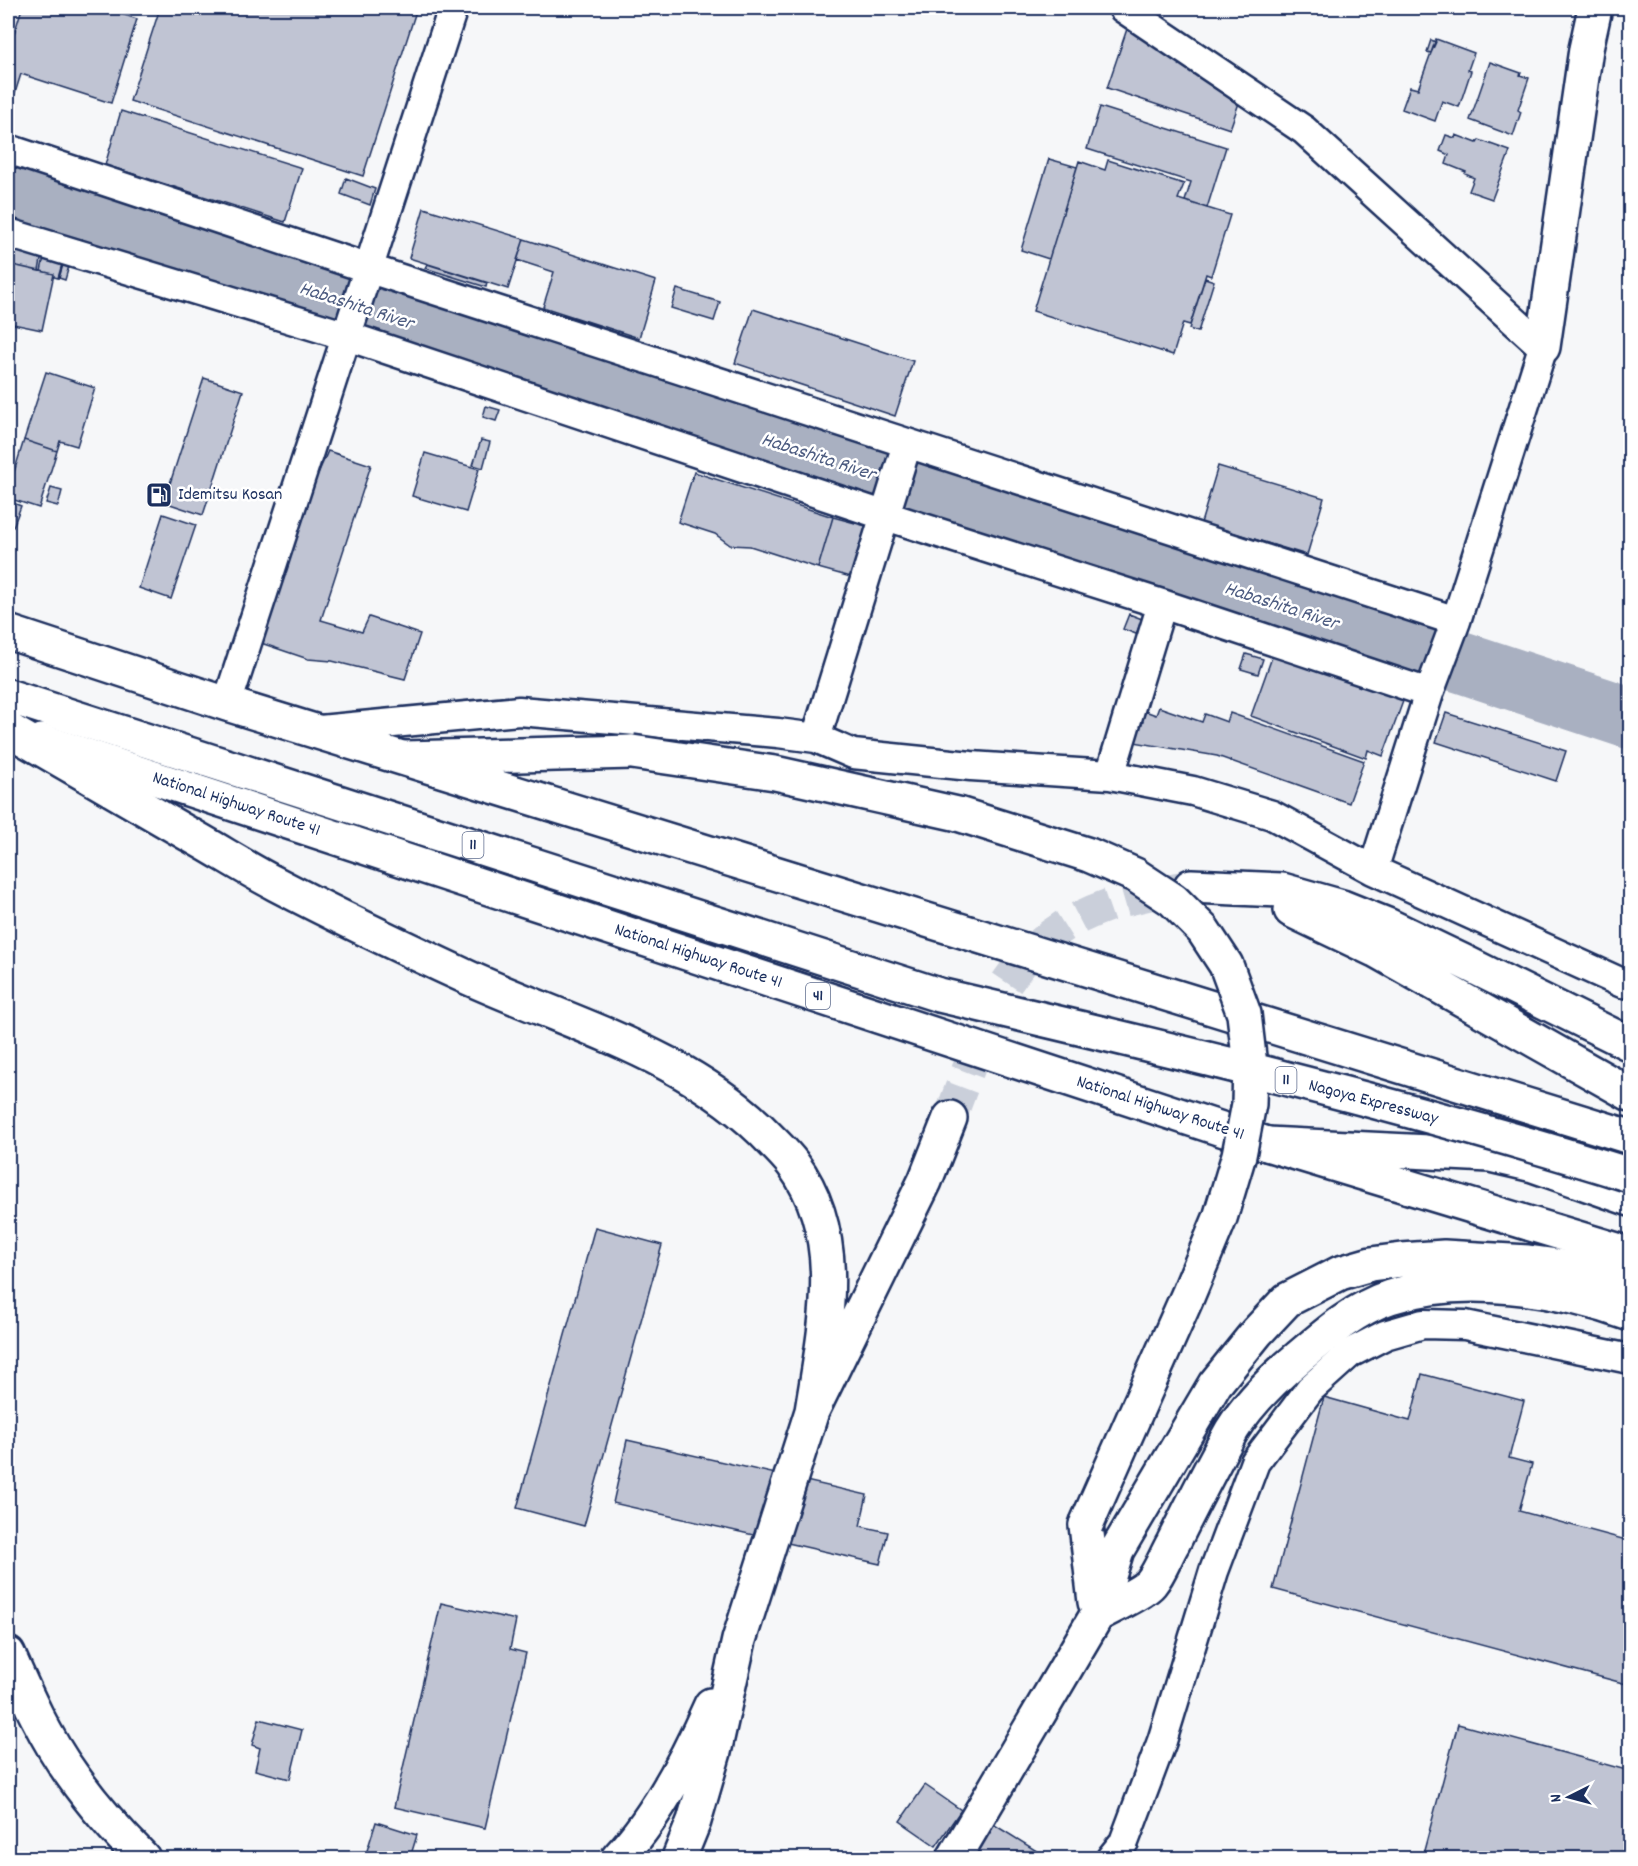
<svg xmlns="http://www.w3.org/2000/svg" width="1638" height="1866" viewBox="0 0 1638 1866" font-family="Dekko,sans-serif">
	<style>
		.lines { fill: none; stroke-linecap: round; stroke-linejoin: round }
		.river { stroke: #a9b0c1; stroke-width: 62 }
		.building { fill: #c0c4d3; stroke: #1b2f5e; stroke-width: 1.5 }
		.motorway-tunnel { stroke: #cacfda; stroke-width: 33; stroke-dasharray: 33 16; stroke-linecap: butt }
		.minor-casing { stroke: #1b2f5e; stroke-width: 33 }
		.tertiary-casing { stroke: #1b2f5e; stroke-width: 38 }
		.trunk-casing { stroke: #1b2f5e; stroke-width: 38 }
		.motorway-casing { stroke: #1b2f5e; stroke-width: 38 }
		.minor { stroke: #fff; stroke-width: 28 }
		.tertiary { stroke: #fff; stroke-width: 33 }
		.trunk { stroke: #fff; stroke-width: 33 }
		.motorway { stroke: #fff; stroke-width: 33 }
		.motorway-bridge-casing { stroke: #1b2f5e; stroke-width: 38; stroke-linecap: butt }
		.motorway-bridge { stroke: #fff; stroke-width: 33 }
		.labels { text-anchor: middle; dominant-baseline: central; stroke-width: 5; stroke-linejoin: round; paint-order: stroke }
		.shield { fill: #fff; stroke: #5f6d8e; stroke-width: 1.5 }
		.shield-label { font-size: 16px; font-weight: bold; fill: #1b2f5e }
		.poi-label { font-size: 18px; fill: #1b2f5e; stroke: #fff; text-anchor: start }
		.street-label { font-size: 18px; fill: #1b2f5e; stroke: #fff }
		.water-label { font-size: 20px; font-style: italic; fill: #4d5c81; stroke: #fff }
	</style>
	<rect width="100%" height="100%" fill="#f6f7f9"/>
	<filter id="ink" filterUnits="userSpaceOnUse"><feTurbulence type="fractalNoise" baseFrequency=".0167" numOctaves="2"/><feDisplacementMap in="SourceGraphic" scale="12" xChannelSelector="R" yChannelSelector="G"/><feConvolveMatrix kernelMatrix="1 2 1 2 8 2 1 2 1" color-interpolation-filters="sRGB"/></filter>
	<g filter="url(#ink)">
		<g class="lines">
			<path class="river" d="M8 192 1066 539 1464 663 1630 718"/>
		</g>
		<path class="building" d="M22 8H103L137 19 111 103 21 74 8 115V53Z
			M160 8H417L363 176 130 101Z
			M1128 26 1240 100 1230 129 1107 88Z
			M1436 39 1474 53 1468 70 1471 71 1459 107 1442 101 1435 121 1402 109 1410 87 1418 89Z
			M1431 40 1436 42 1431 53 1427 52Z
			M1490 62 1521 73 1520 75 1529 78 1518 110 1521 112 1513 136 1470 120Z
			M1100 107 1226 147 1207 208 1185 201 1191 182 1087 149Z
			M121 111 302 168 285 222 105 165Z
			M1446 135 1455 138 1456 135 1477 143 1479 140 1510 151 1492 199 1469 191 1474 178 1465 174 1466 172 1446 164 1449 155 1440 151Z
			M1049 159 1077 167 1049 259 1021 250Z
			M1108 160 1184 184 1178 199 1230 215 1211 276 1206 274 1190 325 1183 323 1173 355 1033 311 1079 161 1105 170Z
			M346 178 375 189 370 205 341 194Z
			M424 208 524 239 508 289 409 258Z
			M524 239 656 281 639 338 543 307 554 272 517 260Z
			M8 247 42 254 39 271 8 264Z
			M44 257 62 264 58 278 54 277V274L41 271Z
			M8 264 54 274 42 330 8 323Z
			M427 264 487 283 486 287 425 268Z
			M63 265 69 266 65 280 59 278Z
			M1205 278 1214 281 1198 332 1189 329Z
			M677 289 720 302 714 321 671 308Z
			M753 309 913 361 895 416 735 363Z
			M563 314 600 326 599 329 561 318Z
			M46 372 95 388 77 446 60 441 57 451 24 440Z
			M204 378 243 391 203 515 164 502Z
			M486 406 500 410 496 421 483 417Z
			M24 440 57 451 39 508 8 498V491Z
			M481 440 490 442 483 468 473 465Z
			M328 451 371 465 321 620 362 632 369 617 420 634 405 679 332 661 308 659 255 641 300 514Z
			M425 453 479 469 466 512 412 496Z
			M1218 466 1324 498 1307 555 1201 523Z
			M694 472 833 517 818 568 750 546 730 545 715 534 678 522Z
			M51 488 62 491 58 506 46 503Z
			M8 501 21 506 13 527 8 525Z
			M163 514 196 525 171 599 139 588Z
			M833 517 866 526 851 577 818 568Z
			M1129 614 1142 619 1136 634 1123 629Z
			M1276 646 1406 693 1383 756 1368 750 1366 758 1251 716Z
			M1246 654 1263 659 1258 674 1241 669Z
			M1159 707 1202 722 1205 714 1227 722 1230 713 1364 761 1349 803 1217 756 1134 742 1145 711 1156 715Z
			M1446 713 1566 751 1556 781 1436 742Z
			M595 1227 662 1245 584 1526 517 1508Z
			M1422 1374 1524 1401 1509 1458 1532 1464 1519 1511 1630 1541V1685L1273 1589 1324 1397 1410 1421Z
			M627 1440 867 1495 860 1526 888 1532 880 1564 613 1503Z
			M441 1603 516 1620 510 1649 526 1653 485 1828 394 1807Z
			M259 1719 302 1730 290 1779 255 1770 260 1748 252 1745Z
			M1458 1724 1630 1771V1858H1422Z
			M925 1785 961 1810 936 1846 900 1821Z
			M376 1822 417 1835 410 1858 365 1857Z
			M993 1824 1048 1858H972Z"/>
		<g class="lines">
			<path class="motorway-tunnel" d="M950 1118C959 1094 968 1070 977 1046 982 1033 986 1019 992 1007 1036 926 1092 903 1180 888"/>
			<defs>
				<path id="minor" d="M1123 8 1304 130 1543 347 1456 621 1429 693 1373 870
					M8 149 367 268 1456 621
					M8 233 347 336 886 516 1162 604 1429 693
					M227 704 453 8
					M320 730 519 711 778 733 816 738 853 754 971 766 1110 775 1193 791 1272 815 1373 870 1622 983 1630 984
					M816 738 907 444
					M1110 775 1162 604
					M1111 1858 1124 1842 1162 1741 1214 1571 1255 1462 1310 1389 1350 1353 1385 1335 1423 1324 1465 1325 1630 1359"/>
				<path id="tertiary" d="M1543 347 1586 49 1595 8"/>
				<path id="trunk" d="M8 632 227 704 1630 1137
					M42 741 1267 1144 1630 1254"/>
				<path id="motorway" d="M8 696 939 995
					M9 730C68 764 127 798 185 832 216 849 245 868 276 884 339 917 404 948 469 978 573 1025 693 1056 773 1142 780 1149 787 1156 793 1164 847 1237 825 1329 812 1411
					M406 758 632 752
					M1191 886 1282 890 1342 907 1387 925 1462 961 1630 1044
					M1291 910 1375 950 1630 1094
					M1267 1144 1490 1155 1533 1165 1630 1199
					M1086 1525 1095 1602
					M1097 1615C1109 1608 1144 1592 1151 1583 1160 1572 1166 1555 1173 1543 1192 1505 1211 1467 1232 1430 1249 1402 1274 1378 1299 1357 1326 1334 1356 1308 1390 1297 1464 1273 1559 1288 1630 1314
					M8 1654C26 1695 45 1738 72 1775 93 1805 117 1832 143 1858
					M618 1858C657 1817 688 1757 711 1705
					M679 1858 694 1821 714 1752 739 1640 812 1411 925 1181 950 1118
					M954 1858 1097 1615 1117 1550 1215 1384 1257 1332 1287 1300 1340 1273 1371 1264 1402 1260 1444 1257 1528 1262 1594 1271 1630 1280"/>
			</defs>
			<use href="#minor" class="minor-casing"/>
			<use href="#tertiary" class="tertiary-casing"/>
			<use href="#trunk" class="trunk-casing"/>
			<use href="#motorway" class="motorway-casing"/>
			<use href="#minor" class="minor"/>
			<use href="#tertiary" class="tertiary"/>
			<use href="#trunk" class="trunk"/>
			<use href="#motorway" class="motorway"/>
			<defs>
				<path id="motorway-bridge" d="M632 752 775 773 958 814 1089 855 1135 875 1173 900 1203 930 1226 965 1244 1014 1250 1065 1249 1104 1239 1155 1220 1218 1188 1295 1086 1525
					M939 995C1171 1049 1403 1104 1630 1175"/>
			</defs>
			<use href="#motorway-bridge" class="motorway-bridge-casing"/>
			<use href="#motorway-bridge" class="motorway-bridge"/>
		</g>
	</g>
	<defs>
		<symbol id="fuel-square" viewBox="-11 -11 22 22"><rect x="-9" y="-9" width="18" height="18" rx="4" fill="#1b2f5e" stroke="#fff"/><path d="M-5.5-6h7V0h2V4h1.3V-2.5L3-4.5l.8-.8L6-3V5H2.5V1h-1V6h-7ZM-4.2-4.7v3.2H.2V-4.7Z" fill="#fff"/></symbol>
	</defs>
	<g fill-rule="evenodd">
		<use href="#fuel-square" x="144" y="480" width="30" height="30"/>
	</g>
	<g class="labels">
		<g class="shield">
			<rect x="462.5" y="832" width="21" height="26" rx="4.5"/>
			<rect x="806" y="983" width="24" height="26" rx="4.5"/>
			<rect x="1275.5" y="1067" width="21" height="26" rx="4.5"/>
		</g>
		<g class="shield-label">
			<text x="473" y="845">11</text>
			<text x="818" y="996">41</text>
			<text x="1286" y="1080">11</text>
		</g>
		<g class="poi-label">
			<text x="178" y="495">Idemitsu Kosan</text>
		</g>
		<g class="street-label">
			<text transform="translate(236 805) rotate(18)">National Highway Route 41</text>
			<text transform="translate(698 957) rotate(18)">National Highway Route 41</text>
			<text transform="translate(1373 1103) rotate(15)">Nagoya Expressway</text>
			<text transform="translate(1160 1109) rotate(18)">National Highway Route 41</text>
		</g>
		<g class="water-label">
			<text transform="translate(356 307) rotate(18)">Habashita River</text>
			<text transform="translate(818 458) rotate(18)">Habashita River</text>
			<text transform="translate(1281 607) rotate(18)">Habashita River</text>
		</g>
	</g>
	<rect width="1638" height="1866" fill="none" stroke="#fff" stroke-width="30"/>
	<rect x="15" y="15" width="1608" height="1836" fill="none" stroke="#1b2f5e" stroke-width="2" filter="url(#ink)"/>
	<g transform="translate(1569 1797) rotate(264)" stroke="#ffffff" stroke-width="4.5" paint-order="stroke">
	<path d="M0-4.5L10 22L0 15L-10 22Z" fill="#1b2f5e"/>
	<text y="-9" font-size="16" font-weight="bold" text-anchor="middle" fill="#1b2f5e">N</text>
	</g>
</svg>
